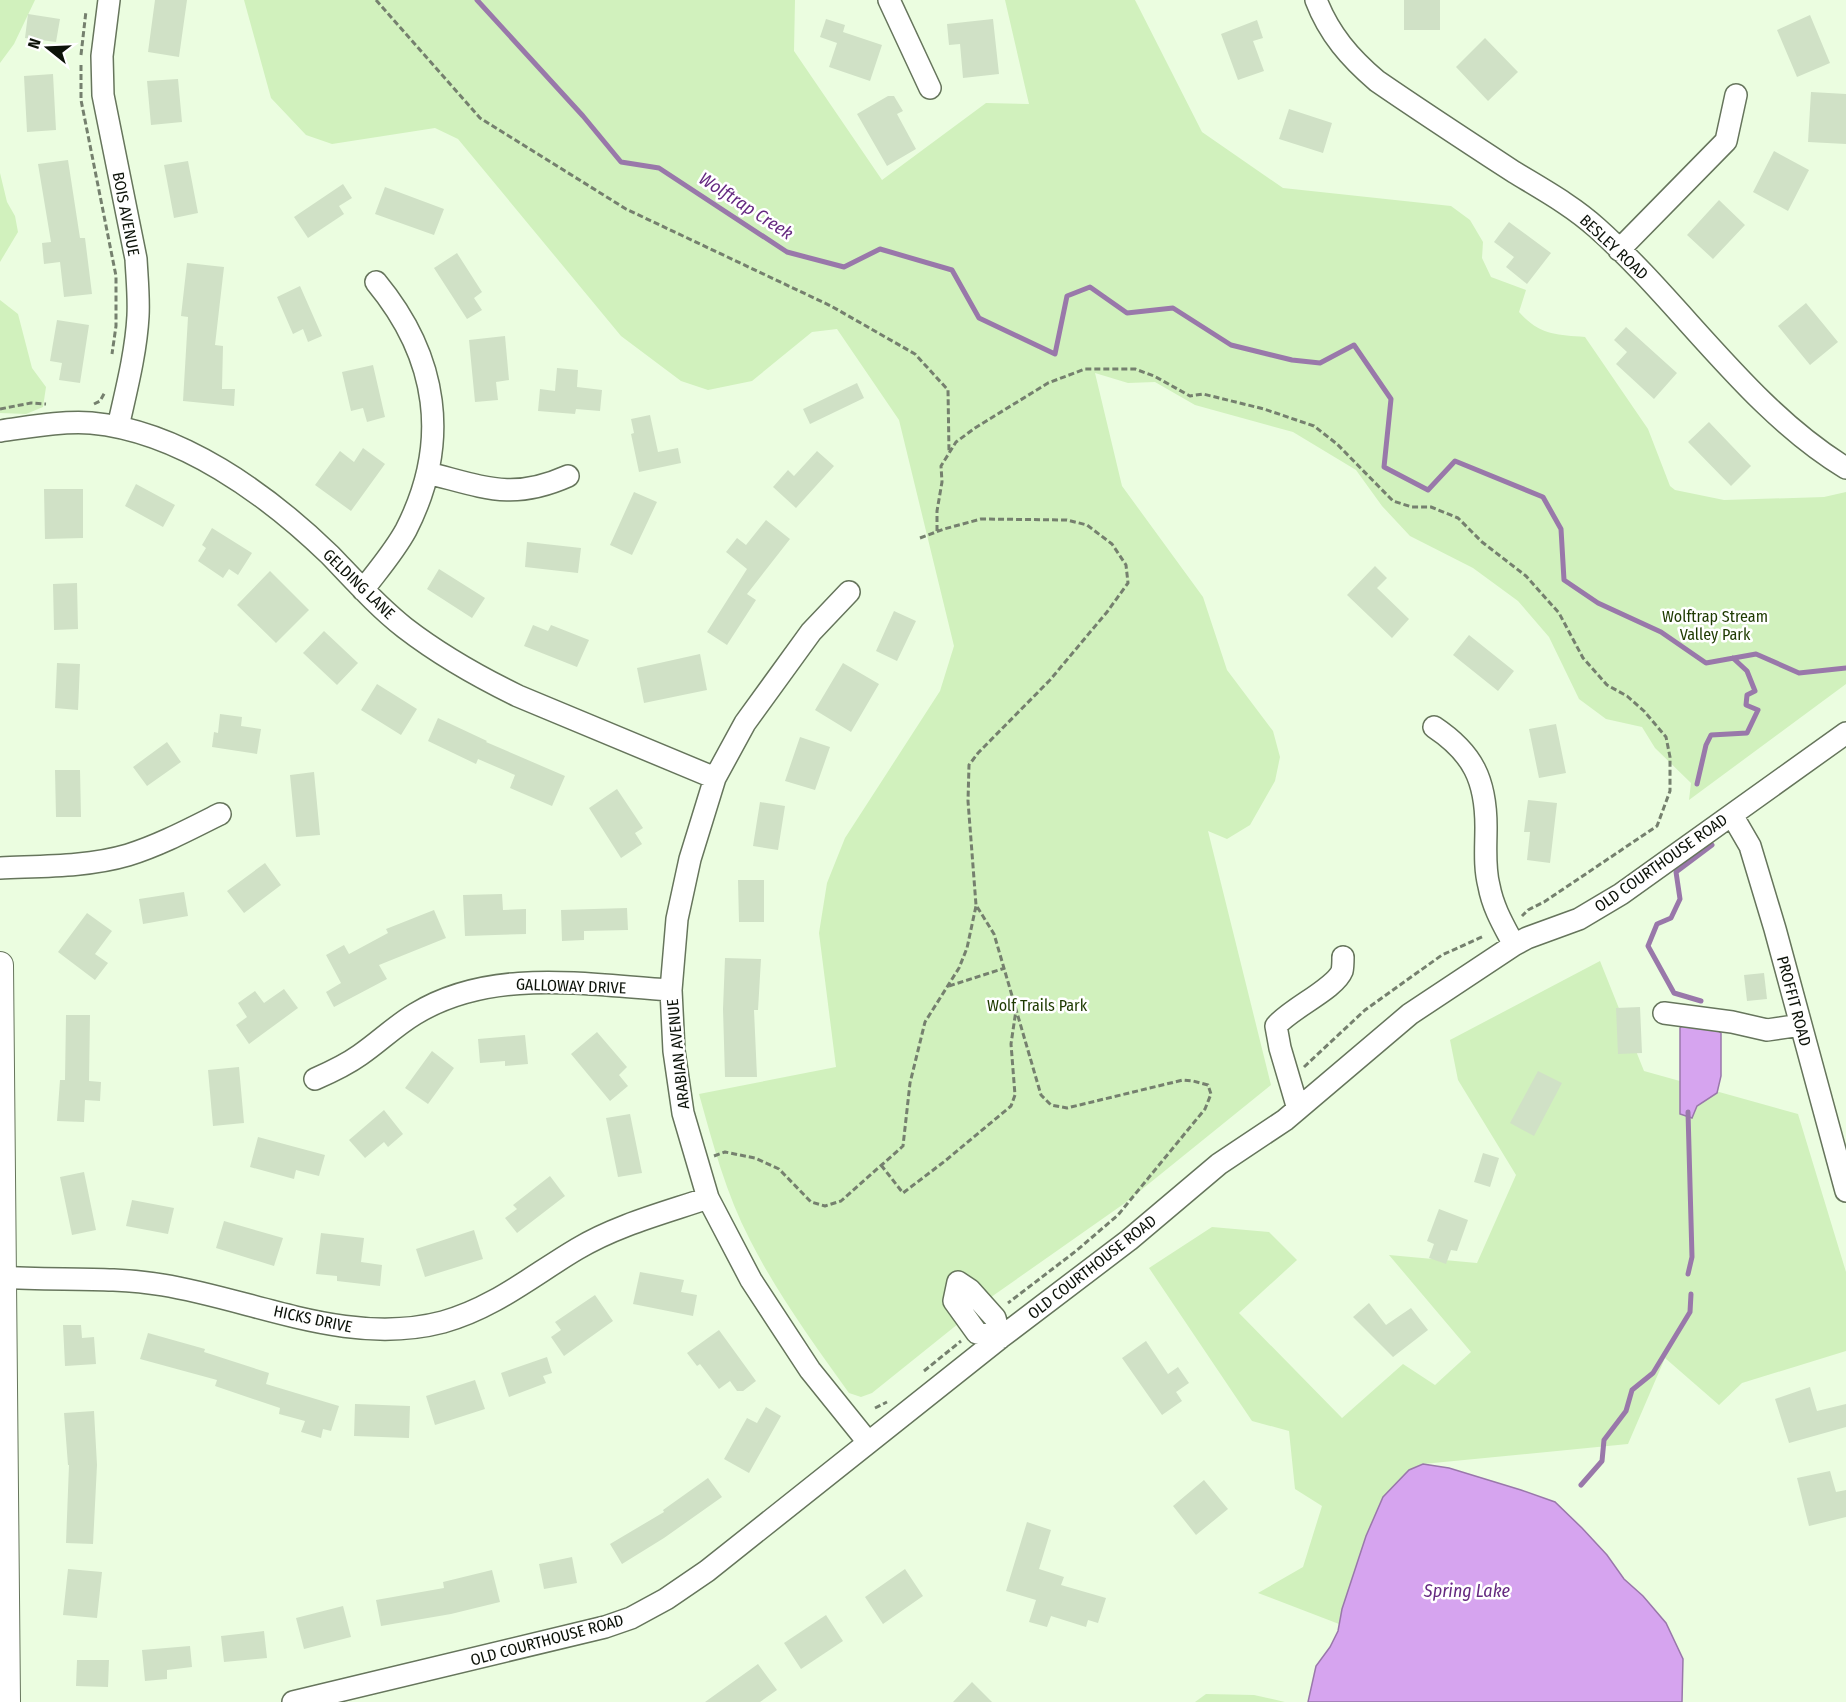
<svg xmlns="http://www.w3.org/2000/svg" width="1846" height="1702" viewBox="0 0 1846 1702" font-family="'Fira Sans Condensed',sans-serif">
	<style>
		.green { fill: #d1f1bd }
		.water { fill: #d6a4ef; stroke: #9978aa; stroke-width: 1.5 }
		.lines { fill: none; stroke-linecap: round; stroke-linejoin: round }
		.stream { stroke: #9978aa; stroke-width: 5 }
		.building { fill: #d0e1c6 }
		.minor-casing { stroke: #66755c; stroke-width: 24 }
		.major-casing { stroke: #66755c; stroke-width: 28 }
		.path { stroke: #75806e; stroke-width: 3; stroke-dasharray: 6 3; stroke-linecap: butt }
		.minor { stroke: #fff; stroke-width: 21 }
		.major { stroke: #fff; stroke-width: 26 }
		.labels { text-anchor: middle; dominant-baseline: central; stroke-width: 5; stroke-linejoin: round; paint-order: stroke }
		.street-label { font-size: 16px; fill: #0c1209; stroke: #fff }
		.park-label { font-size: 16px; fill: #1e3a01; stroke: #fff }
		.water-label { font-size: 18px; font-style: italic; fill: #652980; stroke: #fff }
	</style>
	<rect width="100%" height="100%" fill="#ebfde0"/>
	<path class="green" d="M0 0H35L14 44 0 63Z
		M244 0H795L794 51 882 180 986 103 1029 104 1005 0H1135L1202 132 1283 188 1451 206 1470 220 1483 242 1482 258 1491 277 1526 290 1519 312C1539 335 1556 335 1585 337L1648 429 1670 486 1675 490 1724 500 1824 497 1846 492V684L1689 800 1691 783 1655 748 1642 727 1606 719 1579 699 1549 637 1518 601 1473 568 1410 536 1382 506 1356 470 1293 432 1195 405 1155 382 1128 383 1095 373 1122 486 1203 597 1227 670 1273 731 1280 757 1275 781 1250 825 1227 839 1208 831 1271 1085 1125 1203 994 1295 872 1393 861 1397 849 1393C814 1344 778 1295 750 1240 726 1194 713 1144 699 1094L836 1067 819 933 827 883 845 838 940 691 954 646 899 420 837 329 812 332 752 381 708 390 681 381 621 336 458 139 435 128 332 144 306 135 271 98Z
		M0 173 7 202 15 216 18 232 0 262Z
		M0 300 18 314 32 368 46 387 43 407 26 414 0 413Z
		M1600 961 1644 1071 1798 1114 1846 1272V1351L1742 1383 1719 1405 1665 1358 1628 1444 1423 1464 1409 1470 1383 1497 1366 1536 1339 1624 1258 1593 1303 1567 1322 1506 1295 1489 1289 1431 1252 1421 1149 1268 1212 1227 1269 1232 1297 1260 1239 1313 1342 1418 1403 1364 1435 1385 1471 1352 1389 1255 1477 1263 1516 1175 1458 1080 1450 1040Z
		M1206 1694 1254 1695 1285 1702H1195Z"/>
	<path class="water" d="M1685 1021 1713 1027 1721 1033V1076L1717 1093 1697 1106 1692 1118 1680 1114V1028Z
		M1423 1464 1449 1468 1521 1490 1555 1502 1582 1528 1607 1555 1624 1579 1643 1596 1666 1623 1683 1659 1682 1702H1308L1316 1666 1330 1647 1338 1631 1342 1609 1366 1536 1383 1497 1409 1470Z"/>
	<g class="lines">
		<path class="stream" d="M477 0 583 116 621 162 659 168 787 252 844 267 880 249 952 270 979 318 1055 354 1067 296 1090 287 1127 313 1173 308 1231 345 1292 360 1320 363 1354 345 1391 399 1384 467 1428 490 1455 461 1543 497 1561 529 1564 580 1598 603 1661 632 1706 663 1756 654 1799 673 1846 668
			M1697 784 1706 745 1711 735 1747 733 1758 710 1746 705 1747 695 1755 691 1747 671 1733 658
			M1701 1001 1674 993 1648 946 1657 924 1671 918 1680 899 1676 872 1712 845
			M1688 1274 1692 1257 1688 1112
			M1581 1485 1602 1461 1604 1440 1626 1411 1632 1390 1653 1373 1690 1312 1691 1294"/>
	</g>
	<path class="building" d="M155 0H187L179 57 148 52Z
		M1404 0H1440V30H1404Z
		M28 14 60 19 56 42 25 38Z
		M1810 15 1830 63 1797 77 1777 30Z
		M826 19 845 25 843 32 882 45 870 81 829 67 837 43 820 37Z
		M993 19 999 74 963 78 960 44 949 45 947 24Z
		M1257 20 1263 38 1253 41 1264 71 1238 80 1221 34Z
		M1485 38 1518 72 1488 101 1456 67Z
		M53 74 56 130 27 132 24 76Z
		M178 79 182 122 151 125 147 81Z
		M1811 92 1846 94V144L1808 142Z
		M888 96H894L903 111 897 114 916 149 887 166 857 114Z
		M1289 109 1332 123 1323 153 1279 139Z
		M1774 151 1809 170 1788 211 1753 192Z
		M68 160 80 238H85L92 294 64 297 60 262 44 264 42 243 51 242 38 164Z
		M188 161 198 213 174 218 164 165Z
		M343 184 352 198 339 206 344 214 308 238 294 217Z
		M385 187 444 209 434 235 375 214Z
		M1719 200 1745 225 1713 259 1687 235Z
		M1509 222 1551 253 1527 284 1506 267 1514 257 1494 242Z
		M457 253 482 292 474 298 482 310 467 319 434 268Z
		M187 263 224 267 215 345 223 346 222 389H235L234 406 183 401 188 317 181 316Z
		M300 286 322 336 308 342 303 329 293 334 277 297Z
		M1806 303 1838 342 1810 365 1778 326Z
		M57 320 89 325 80 383 59 380 62 363 50 361Z
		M1626 327 1677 373 1654 399 1616 364 1627 352 1614 340Z
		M505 336 509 380 496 382 498 400 475 402 469 340Z
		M373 365 385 417 367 422 363 408 351 411 342 372Z
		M557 368 578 370 577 387 602 390 600 411 576 409 575 414 538 411 540 389 555 391Z
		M857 383 864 398 810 424 803 409Z
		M650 415 658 452 678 448 681 463 639 472 631 434 634 433 631 419Z
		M1709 422 1751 466 1731 486 1688 442Z
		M363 448 385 464 351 511 315 485 340 451 354 462Z
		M817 451 834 466 796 508 773 487 788 470 794 476Z
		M136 484 175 505 163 527 125 506Z
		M44 489H83V538L45 539Z
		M634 492 657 502 632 555 610 545Z
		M766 520 790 539 747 594 756 600 727 645 707 632 747 569 726 552 737 538 746 545Z
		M212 528 252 553 238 575 229 569 223 578 198 561 206 548 202 545Z
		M527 542 581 548 578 573 525 567Z
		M1375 566 1387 578 1377 588 1409 619 1392 638 1347 595Z
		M439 569 485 598 472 618 427 589Z
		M270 571 309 610 276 643 237 605Z
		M77 583 78 629 54 630 53 584Z
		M894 611 916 621 897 661 876 651Z
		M533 625 548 631 551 625 589 640 577 667 524 646Z
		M324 631 358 663 337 685 303 653Z
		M1469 635 1514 671 1498 691 1453 655Z
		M700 654 707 690 644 703 637 668Z
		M57 663 80 664 78 710 55 708Z
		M843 663 879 684 851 732 815 710Z
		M377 684 417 709 401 735 361 710Z
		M220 714 242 717 241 726 261 729 257 754 212 747 214 732 218 733Z
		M438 718 487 741 486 742 565 776 552 806 510 788 515 775 478 759 476 764 428 741Z
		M1556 724 1566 773 1539 778 1529 729Z
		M800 737 830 747 815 790 785 781Z
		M167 742 181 762 147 786 133 767Z
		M55 770H80L81 817H56Z
		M314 772 320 835 296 837 290 775Z
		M617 789 643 828 635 833 642 844 621 858 589 808Z
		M1528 800 1557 803 1550 863 1527 860 1530 832H1524Z
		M760 802 785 806 778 850 753 846Z
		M265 863 281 885 244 913 227 891Z
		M738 880H764V922H739Z
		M184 892 188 916 143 924 139 899Z
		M502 894 503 910 526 909V934L465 936 463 895Z
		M627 908 628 930 584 931V940L562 941 561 910Z
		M434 910 446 938 379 965 387 979 334 1007 326 992 341 983 326 955 344 945 349 954 388 933 386 929Z
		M87 913 112 931 95 954 108 963 95 980 58 952Z
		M725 958 761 959 758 1010H754L757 1077H725L723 1009Z
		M1764 973 1767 999 1747 1001 1744 975Z
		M284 989 298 1008 249 1044 236 1025 247 1017 238 1003 255 991 264 1003Z
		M1640 1007 1642 1053 1618 1054 1616 1008Z
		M66 1015H90L89 1081 101 1082 100 1101 85 1100 84 1122 57 1121 60 1080H65Z
		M597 1032 627 1067 619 1075 628 1086 610 1101 571 1054Z
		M525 1035 528 1064 505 1066V1061L480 1063 478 1039Z
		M432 1051 454 1068 428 1104 405 1088Z
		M239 1067 244 1123 213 1126 208 1070Z
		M1538 1071 1562 1083 1534 1136 1510 1123Z
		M384 1110 403 1134 388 1147 384 1142 365 1158 349 1140Z
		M630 1114 642 1173 618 1177 606 1118Z
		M258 1137 325 1155 319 1176 296 1170 294 1179 250 1167Z
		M1483 1153 1499 1158 1490 1187 1474 1182Z
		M84 1172 96 1230 72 1235 60 1177Z
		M550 1176 565 1196 517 1233 505 1218 517 1209 513 1205Z
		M132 1200 174 1208 168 1234 126 1226Z
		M1439 1209 1468 1220 1457 1251 1451 1250 1446 1264 1429 1258 1434 1244 1427 1241Z
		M224 1221 283 1238 274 1266 216 1248Z
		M474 1230 483 1259 425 1277 416 1249Z
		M321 1233 364 1238 361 1262 382 1265 380 1286 337 1281V1276L316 1274Z
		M640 1272 684 1280 681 1292 697 1295 693 1316 633 1304Z
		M595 1295 613 1321 564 1356 551 1337 561 1330 555 1322Z
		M1369 1303 1386 1325 1411 1308 1428 1330 1393 1357 1353 1317Z
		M63 1325H81L82 1338 94 1337 96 1364 65 1366Z
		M719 1330 756 1381 743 1391H737L730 1381 719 1389 700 1364 697 1366 687 1353Z
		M148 1333 205 1349 204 1352 269 1373 266 1384 339 1406 331 1431 323 1429 321 1438 301 1432 305 1421 279 1414 280 1408 215 1386 217 1380 140 1359Z
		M1146 1341 1168 1374 1178 1367 1189 1383 1176 1392 1182 1401 1162 1415 1122 1358Z
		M547 1357 552 1373 543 1376 546 1383 509 1397 501 1373Z
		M475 1380 485 1409 435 1425 426 1396Z
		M1810 1387 1817 1411 1846 1404V1427L1789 1443 1775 1399Z
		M355 1404 410 1406 409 1438 354 1436Z
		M766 1407 781 1416 749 1473 724 1459 747 1418 757 1423Z
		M94 1411 97 1465 93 1544 66 1543 69 1465H68L64 1413Z
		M1830 1471 1836 1492 1846 1490V1517L1809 1526 1797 1478Z
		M708 1478 722 1497 664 1538 622 1564 610 1544 664 1512 663 1510Z
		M1204 1480 1228 1509 1196 1535 1173 1506Z
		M1027 1522 1051 1530 1039 1569 1064 1577 1061 1585 1106 1598 1098 1623 1088 1620 1086 1627 1051 1616 1047 1627 1029 1622 1036 1600 1006 1591Z
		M572 1557 577 1583 544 1589 539 1564Z
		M68 1569 102 1572 97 1618 63 1615Z
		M905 1569 923 1596 883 1624 865 1597Z
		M492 1570 500 1602 451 1614 381 1626 376 1600 444 1588 443 1582Z
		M343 1606 351 1637 304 1649 296 1618Z
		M826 1615 843 1641 801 1669 784 1643Z
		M264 1631 267 1658 224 1662 221 1636Z
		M190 1646 192 1667 167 1670V1679L145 1681 142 1650Z
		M77 1660H109L108 1687 76 1686Z
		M758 1664 777 1690 760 1702H705Z
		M972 1682 992 1702H953Z"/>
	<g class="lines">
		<defs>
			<path id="minor" d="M109 0 102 56 103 95 136 259C137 278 139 297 138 316 136 353 126 391 118 427
				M889 0 930 88
				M1316 0C1329 34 1350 58 1377 81 1422 112 1468 142 1514 172 1542 189 1573 206 1597 228 1681 303 1750 410 1846 468
				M1619 250 1726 141 1736 95
				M0 431C30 427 60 421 91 423 180 431 267 494 330 555 354 580 378 607 405 628 440 655 479 677 518 696L715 778
				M428 473C484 487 512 501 568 476
				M363 590C378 570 394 552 406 530 451 442 438 357 376 282
				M849 592 811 632 745 723 715 778 690 859 677 919 671 990 674 1051 683 1113 708 1198 751 1280 810 1370 868 1442
				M1434 727C1473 753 1486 780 1486 827 1486 847 1484 867 1489 886 1493 908 1504 926 1514 945
				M1732 815 1750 846 1775 929 1846 1191
				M0 868C43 866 87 867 128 855 160 845 190 829 220 814
				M1664 1013 1732 1022 1767 1030 1801 1025
				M315 1079C331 1072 346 1065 360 1055 379 1042 395 1026 415 1014 492 967 586 985 671 990
				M1298 1109 1280 1048 1276 1026C1291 1008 1335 989 1342 971 1343 967 1343 961 1343 957
				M0 1277C54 1281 109 1276 163 1285 255 1300 348 1347 443 1322 494 1308 533 1275 577 1249 617 1225 664 1213 708 1198
				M958 1282 970 1290 995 1318 1000 1338 977 1333 954 1301Z
				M293 1702 605 1627 631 1618 666 1599 707 1571 1000 1338 1129 1240 1219 1164 1285 1120 1410 1014 1514 945 1527 938 1579 919 1621 894 1846 733"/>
			<path id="major" d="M0 965 7 1702"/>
		</defs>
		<use href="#minor" class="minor-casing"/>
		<use href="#major" class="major-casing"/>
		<path class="path" d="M376 0 480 118 626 209 831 306 915 354 948 390 949 452
			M81 55 86 11
			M81 65V100L116 276V326L112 354
			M94 404 100 401 105 392
			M0 409 31 403 46 404
			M937 531V511L942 482 941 466 956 442 975 428 1048 383 1085 369H1135L1154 376 1190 396 1203 394 1264 409 1314 426 1337 444 1393 501 1412 507H1431L1458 518 1482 542 1526 576 1559 613 1583 658 1607 685 1627 696 1644 711 1666 737 1670 757V791L1657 826 1544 902 1528 910 1522 916
			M920 538 944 529 981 519 1067 520 1087 525 1112 544 1126 565 1128 583 1107 612 1050 680 978 753 969 765 968 801 976 905 994 934 1041 1095 1051 1105 1067 1108 1183 1080 1193 1081 1208 1085 1211 1094 1205 1109 1118 1215 1076 1251 1008 1303
			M949 986 1005 968
			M1304 1067 1365 1010 1442 955 1484 936
			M714 1156 725 1152 755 1158 779 1169 811 1202 825 1206 841 1201 903 1146 910 1083 925 1022 959 968 967 948 976 906
			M881 1165 903 1193 945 1161 1011 1106 1015 1095 1011 1044 1016 1010
			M924 1371 961 1341
			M875 1408 887 1402"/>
		<use href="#minor" class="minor"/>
		<use href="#major" class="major"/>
	</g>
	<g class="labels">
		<g class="street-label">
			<text transform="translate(126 214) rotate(79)">BOIS AVENUE</text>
			<text transform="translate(1614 247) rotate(43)">BESLEY ROAD</text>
			<text transform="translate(359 584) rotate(44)">GELDING LANE</text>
			<text transform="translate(1661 863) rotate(-35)">OLD COURTHOUSE ROAD</text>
			<text transform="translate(571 986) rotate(2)">GALLOWAY DRIVE</text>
			<text transform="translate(1794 1001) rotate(75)">PROFFIT ROAD</text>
			<text transform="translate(678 1054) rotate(-96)">ARABIAN AVENUE</text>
			<text transform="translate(1092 1267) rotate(-38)">OLD COURTHOUSE ROAD</text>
			<text transform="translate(313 1319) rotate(12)">HICKS DRIVE</text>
			<text transform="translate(547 1640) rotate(-15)">OLD COURTHOUSE ROAD</text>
		</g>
		<g class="park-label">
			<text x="1715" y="616">Wolftrap Stream<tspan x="1715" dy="18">Valley Park</tspan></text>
			<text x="1037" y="1005">Wolf Trails Park</text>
		</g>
		<g class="water-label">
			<text transform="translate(746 206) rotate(33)">Wolftrap Creek</text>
			<text x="1467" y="1591">Spring Lake</text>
		</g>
	</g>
	<g transform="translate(48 48) rotate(288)" stroke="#ffffff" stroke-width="4.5" paint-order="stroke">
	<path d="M0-4.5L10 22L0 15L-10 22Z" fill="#0c1209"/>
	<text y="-9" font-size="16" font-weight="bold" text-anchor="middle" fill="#0c1209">N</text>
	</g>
</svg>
